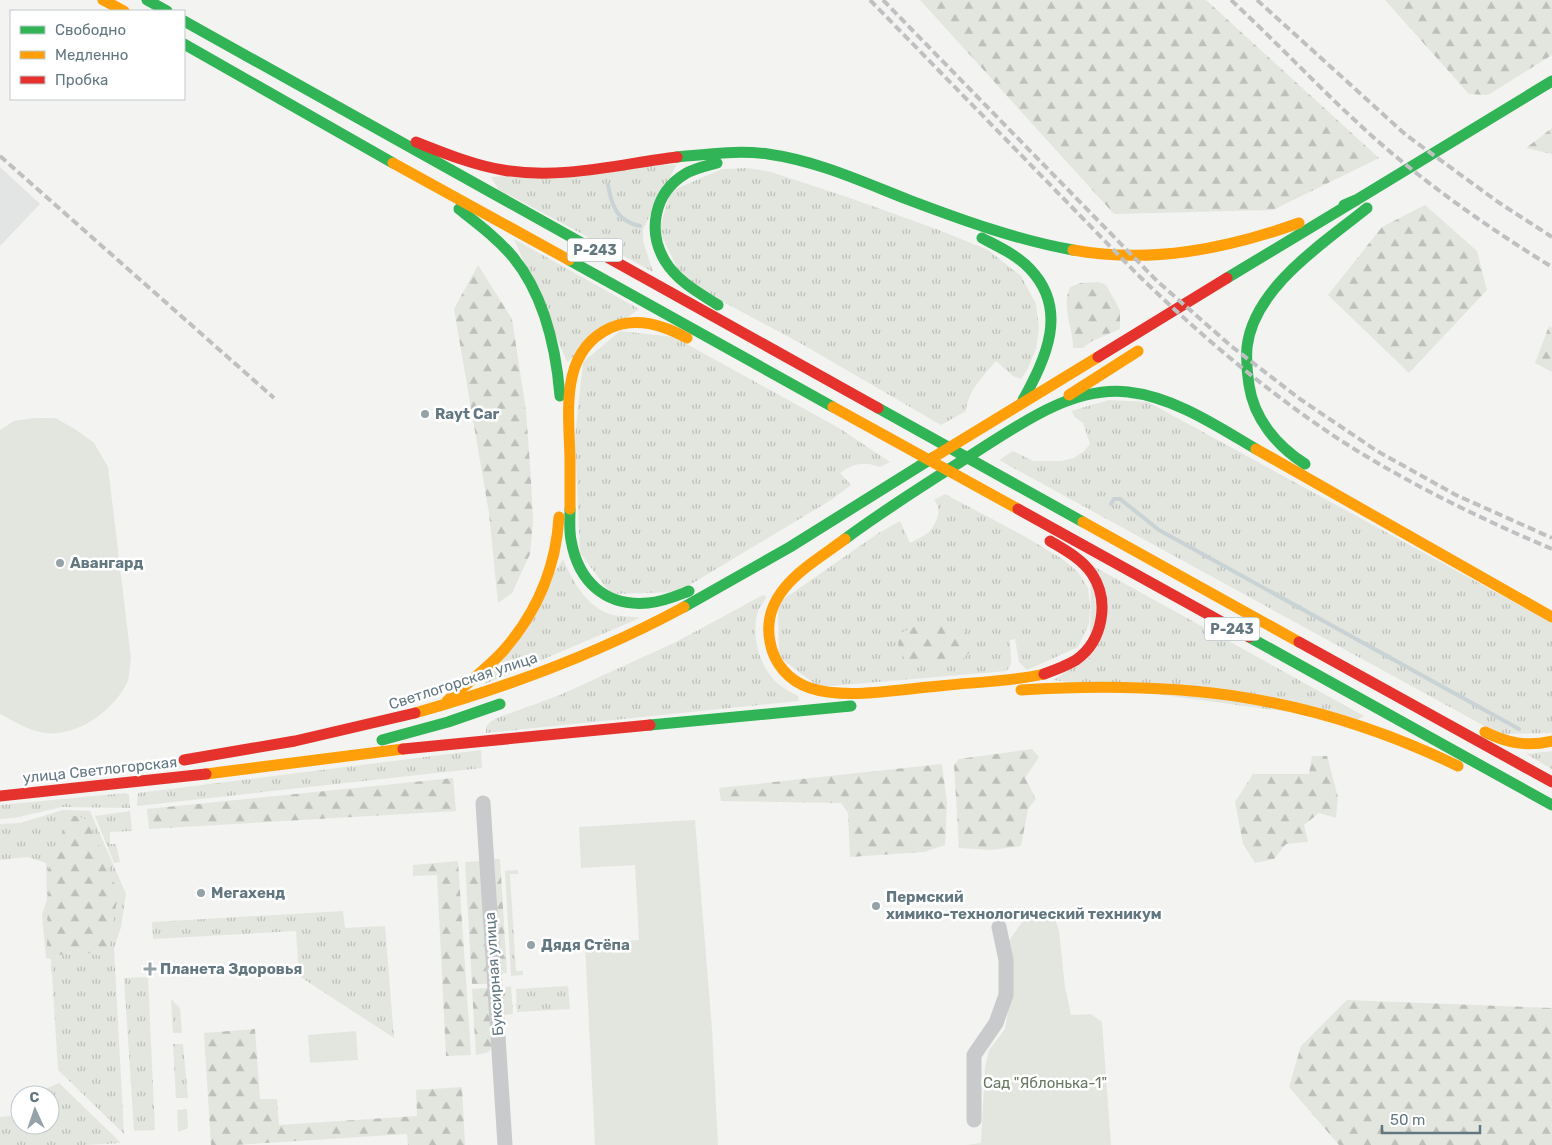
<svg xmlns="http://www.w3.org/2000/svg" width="1552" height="1145" viewBox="0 0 1552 1145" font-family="Rubik,sans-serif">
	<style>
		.built { fill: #e3e4e4 }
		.grass { fill: url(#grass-tufts) }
		.forest { fill: url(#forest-firs) }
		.garden { fill: #e3e6df }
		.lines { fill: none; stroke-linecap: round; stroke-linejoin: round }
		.stream { stroke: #c9d2d4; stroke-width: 4 }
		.street { stroke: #c8cacb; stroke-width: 15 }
		.fast { stroke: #30b455; stroke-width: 11 }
		.slow { stroke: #ff9f0a; stroke-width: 11 }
		.jam { stroke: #e5322d; stroke-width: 11 }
		.rail { stroke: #bfc0c1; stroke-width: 4; stroke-dasharray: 8 4; stroke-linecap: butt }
		.poi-dot { fill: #95a2a8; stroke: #fff; stroke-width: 2 }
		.labels { text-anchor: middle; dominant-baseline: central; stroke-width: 5; stroke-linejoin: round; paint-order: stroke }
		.shield { fill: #fff; stroke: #92a0a7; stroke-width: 1 }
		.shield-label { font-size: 14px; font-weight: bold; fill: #637781 }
		.poi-label { font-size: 15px; font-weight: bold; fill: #637781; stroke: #fff; text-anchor: start }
		.street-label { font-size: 15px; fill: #637781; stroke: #fff }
		.park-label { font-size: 15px; fill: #697862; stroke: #fff }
	</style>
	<defs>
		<pattern id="grass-tufts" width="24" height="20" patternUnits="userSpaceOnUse" patternTransform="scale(1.25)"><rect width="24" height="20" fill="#e3e6df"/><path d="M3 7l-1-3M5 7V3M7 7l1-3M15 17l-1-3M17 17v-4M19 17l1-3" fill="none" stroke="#bcbfba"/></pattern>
		<pattern id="forest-firs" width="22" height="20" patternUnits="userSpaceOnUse" patternTransform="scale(1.25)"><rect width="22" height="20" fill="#e3e6df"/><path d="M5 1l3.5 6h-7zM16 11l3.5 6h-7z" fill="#bcbfba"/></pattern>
	</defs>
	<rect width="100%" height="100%" fill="#f3f3f1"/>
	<path class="built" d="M0 167 40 204 0 246Z"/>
	<path class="grass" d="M677 164 643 229V241L653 272 498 189 491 177Z
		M748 168 771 172 850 198 939 230 988 250 1021 276 1036 304 1039 328 1036 349 1027 370 1021 379 1013 376 996 361C984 375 967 392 966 411L941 425 800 343 697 288 680 274 659 230 671 191 722 169Z
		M514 239 639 309 567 362Z
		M620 331 674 337 839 428 890 462 880 467C865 461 853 463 840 473L851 485 831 500 678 592 611 594 580 553 575 437 583 362Z
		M1109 400 1148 402 1552 623V733L1499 734 999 460 1013 451 1033 461H1061L1074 458 1084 451 1090 444 1083 423 1075 417 1071 411Z
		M945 494 1024 536 1061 558 1078 572 1088 588 1090 605 1089 624 1078 647 1027 670 1019 662 1015 639 1010 640 1011 664 1007 671 819 687 779 657 778 603 877 534 900 521 910 543C915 540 920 538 925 535 935 528 944 510 934 500Z
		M563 559C573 582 587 608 613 615 622 617 632 616 640 618L485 684Z
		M1091 565 1364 716 1356 721 1053 680 1090 657Z
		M763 595 766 596V598C764 602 760 606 758 611 750 636 760 670 781 686 786 690 793 693 798 696L799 701 486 733V727L490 722 497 718 560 695 676 642Z
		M481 750 482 768 137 806 138 793Z
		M1552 751V769L1526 754Z
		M126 793 129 795 130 808 62 807 14 818 0 819V805Z
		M63 810 90 811 126 894 121 927 114 948 124 1134 58 1070 51 959 46 958 42 914 47 900 46 863 27 857 0 860V824L20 823Z
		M130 811 132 831 110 832V844H116L120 862 114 863 95 816Z
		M518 870V874H510L516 971H523V975L511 976 505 871Z
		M343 911 345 928 385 926 394 1038 299 976 296 931 153 939 152 922Z
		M148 977 155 1130 134 1131 124 978Z
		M511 986 513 1014 503 1015 502 991 506 987Z
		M568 986 570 1009 517 1012 516 989Z
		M171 999 180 1008 182 1033H173Z
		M173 1044H183L188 1098H176Z
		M59 1083 121 1143 86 1145H0V1117L18 1115 17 1102 20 1100V1125H50V1095H32Z
		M187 1109 188 1128 178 1132 177 1110Z"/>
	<path class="forest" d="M920 0H1206L1379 158 1273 210 1114 214Z
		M1385 0H1552V55L1488 95 1469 94Z
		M1552 128V154L1526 148Z
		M1425 205 1477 251 1487 290 1409 373 1328 295 1382 227Z
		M478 265 512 319 526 411 531 480 533 521 530 554 512 593 498 603 489 513 454 309Z
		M1098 282 1106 285 1120 310V329L1092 341 1083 348H1073C1073 327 1061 306 1070 287L1081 283Z
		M1549 326 1552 328V372L1535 363Z
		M951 625C966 631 972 633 972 650L964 658 910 663C899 654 897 648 899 634L913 627Z
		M1032 749 1039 757 1025 778 1036 799 1028 809 1021 846 991 850 959 848 954 765 959 759Z
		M1312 756H1327L1338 797 1336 818 1319 813 1304 825 1308 842 1286 844 1274 859 1255 863 1243 844 1235 802 1253 774H1309Z
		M942 764 947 803 945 845 924 852 850 857 848 813 841 803 721 801 719 788Z
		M453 778 456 811 149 829 147 809Z
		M70 815 84 818 95 835 118 893 108 957 88 953 54 955 47 950 49 868 53 850 64 830Z
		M494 859H500L507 973 501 974Z
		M458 861 471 1055 446 1056 437 875 413 876V865Z
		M480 861 487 984H472L465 862Z
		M488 988 492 1046 489 1052 476 1055 472 989Z
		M1347 1000 1552 1008V1145H1339L1289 1087 1301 1046Z
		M255 1029 260 1099H277L279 1125 417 1116 416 1090 462 1087 465 1145H408L407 1134 235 1145H211L204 1033Z"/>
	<path class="garden" d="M34 418H55L75 429 94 443 108 467 131 659C129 667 130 679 126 685 111 712 78 736 46 733 29 731 15 722 0 714V430L14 421Z
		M695 820 712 1029 718 1145H595L585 944 639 940 635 865 581 868 579 827Z
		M1053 913 1059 931 1065 987 1071 1015 1091 1014 1102 1022 1111 1145H966L981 1143 985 1067 989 1050 1005 1029 1011 996 1008 942 1025 918Z
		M356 1031 358 1060 310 1063 308 1035Z"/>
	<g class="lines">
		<path class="stream" d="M608 185C612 207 617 221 640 226
			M1111 504 1114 499H1120L1159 530 1519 729"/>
		<path class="street" d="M483 803 505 1145
			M974 1120V1055L996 1023 1006 995V960L999 927"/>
		<path class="fast" d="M147 0 167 11
			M184 21 589 247
			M184 44 393 163
			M677 157C707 154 738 150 768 154 818 161 863 182 909 200 962 220 1017 240 1073 250
			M717 163C706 166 695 168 685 174 654 193 647 231 665 261 677 281 699 293 718 305
			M1344 205 1358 199 1552 81
			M459 209C478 224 497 238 513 257 545 296 556 348 560 396
			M982 238C999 247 1017 255 1030 269 1069 310 1046 358 1023 400
			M569 260 833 407
			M1227 278 1358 199
			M878 408 1083 522
			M1305 464C1277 446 1254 419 1249 385 1247 372 1246 360 1247 347 1254 287 1324 243 1367 208
			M570 509C570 519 569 530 571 540 578 581 605 607 648 603 663 602 676 596 689 591
			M845 539C884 510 924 485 965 459 1012 430 1069 385 1128 392 1174 397 1217 426 1256 449
			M684 607 790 547 934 457
			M1249 637 1552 805
			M650 725 851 706
			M382 740 448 722 500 704"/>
		<path class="slow" d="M103 0 124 11
			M393 163 569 260
			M1073 250C1151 264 1226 249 1299 223
			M1069 395 1138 351
			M833 407 1018 509
			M1256 449 1552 617
			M934 457 1098 357
			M570 509C570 492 570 475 570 459 569 412 559 352 610 328 636 316 663 325 687 338
			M1083 522 1299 642
			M845 539C810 565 760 591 770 642 774 664 789 681 810 688 845 700 902 689 939 686 974 682 1010 682 1044 674
			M1021 690C1182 680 1311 695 1458 766
			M447 701C466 684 487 669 504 650 537 612 556 567 559 517
			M415 713C508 687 599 653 684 607
			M1485 732C1507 743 1527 747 1552 741
			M206 774 403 749"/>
		<path class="jam" d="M416 142C444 153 473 165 503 170 561 180 620 164 677 157
			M589 247 878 408
			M1098 357 1227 278
			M1018 509 1249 637
			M1299 642 1552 782
			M1044 674C1055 670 1066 666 1076 660 1103 641 1110 601 1092 574 1082 559 1065 550 1050 541
			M403 749 650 725
			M184 760 295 741 415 713
			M0 796 206 774"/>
		<path class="rail" d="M870 0 1138 275C1200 335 1267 392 1340 440 1407 483 1479 518 1552 549
			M883 0 1157 281 1231 346 1300 399 1377 451 1456 495 1552 538
			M1231 0C1284 49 1333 103 1388 150 1439 193 1495 232 1552 267
			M1257 0 1406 135 1498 202 1552 237
			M0 156 274 398"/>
	</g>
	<g class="poi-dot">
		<circle cx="425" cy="414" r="5"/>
		<circle cx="60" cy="563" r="5"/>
		<circle cx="201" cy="893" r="5"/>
		<circle cx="876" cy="906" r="5"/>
		<circle cx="531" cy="945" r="5"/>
		<path d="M147.5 961.5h5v5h5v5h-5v5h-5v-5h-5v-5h5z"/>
	</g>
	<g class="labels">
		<g class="shield">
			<rect x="567.5" y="238.5" width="55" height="23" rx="4"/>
			<rect x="1204.5" y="617.5" width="55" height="23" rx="4"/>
		</g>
		<g class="shield-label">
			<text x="595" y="250">Р-243</text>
			<text x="1232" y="629">Р-243</text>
		</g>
		<g class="poi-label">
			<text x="435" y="414">Rayt Car</text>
			<text x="70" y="563">Авангард</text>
			<text x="211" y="893">Мегахенд</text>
			<text x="886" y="897">Пермский<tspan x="886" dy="17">химико-технологический техникум</tspan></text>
			<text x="541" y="945">Дядя Стёпа</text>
			<text x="160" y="969">Планета Здоровья</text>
		</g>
		<g class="street-label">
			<text transform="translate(463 681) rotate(-18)">Светлогорская улица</text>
			<text transform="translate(100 770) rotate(-6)">улица Светлогорская</text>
			<text transform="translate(494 974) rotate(-94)">Буксирная улица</text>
		</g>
		<g class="park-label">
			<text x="1045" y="1083">Сад "Яблонька-1"</text>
		</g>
	</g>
	<rect x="10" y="10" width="175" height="90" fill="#ffffff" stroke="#c1c9cd"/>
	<rect x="20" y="26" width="25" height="8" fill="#30b455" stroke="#c1c9cd"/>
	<text x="55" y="35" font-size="15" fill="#637781">Свободно</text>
	<rect x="20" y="51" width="25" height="8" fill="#ff9f0a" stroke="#c1c9cd"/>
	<text x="55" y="60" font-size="15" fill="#637781">Медленно</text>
	<rect x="20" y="76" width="25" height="8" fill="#e5322d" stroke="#c1c9cd"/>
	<text x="55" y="85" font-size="15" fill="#637781">Пробка</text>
	<g transform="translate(35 1110) rotate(357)"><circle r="24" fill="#ffffff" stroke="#c1c9cd"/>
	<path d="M0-4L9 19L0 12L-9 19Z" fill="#95a2a8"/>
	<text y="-8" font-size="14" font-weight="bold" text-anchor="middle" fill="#637781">С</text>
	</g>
	<path d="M1382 1125v8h98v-8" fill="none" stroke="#637781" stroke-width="2.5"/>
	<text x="1390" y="1125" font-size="15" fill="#637781" stroke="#ffffff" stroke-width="4" paint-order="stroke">50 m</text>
</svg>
